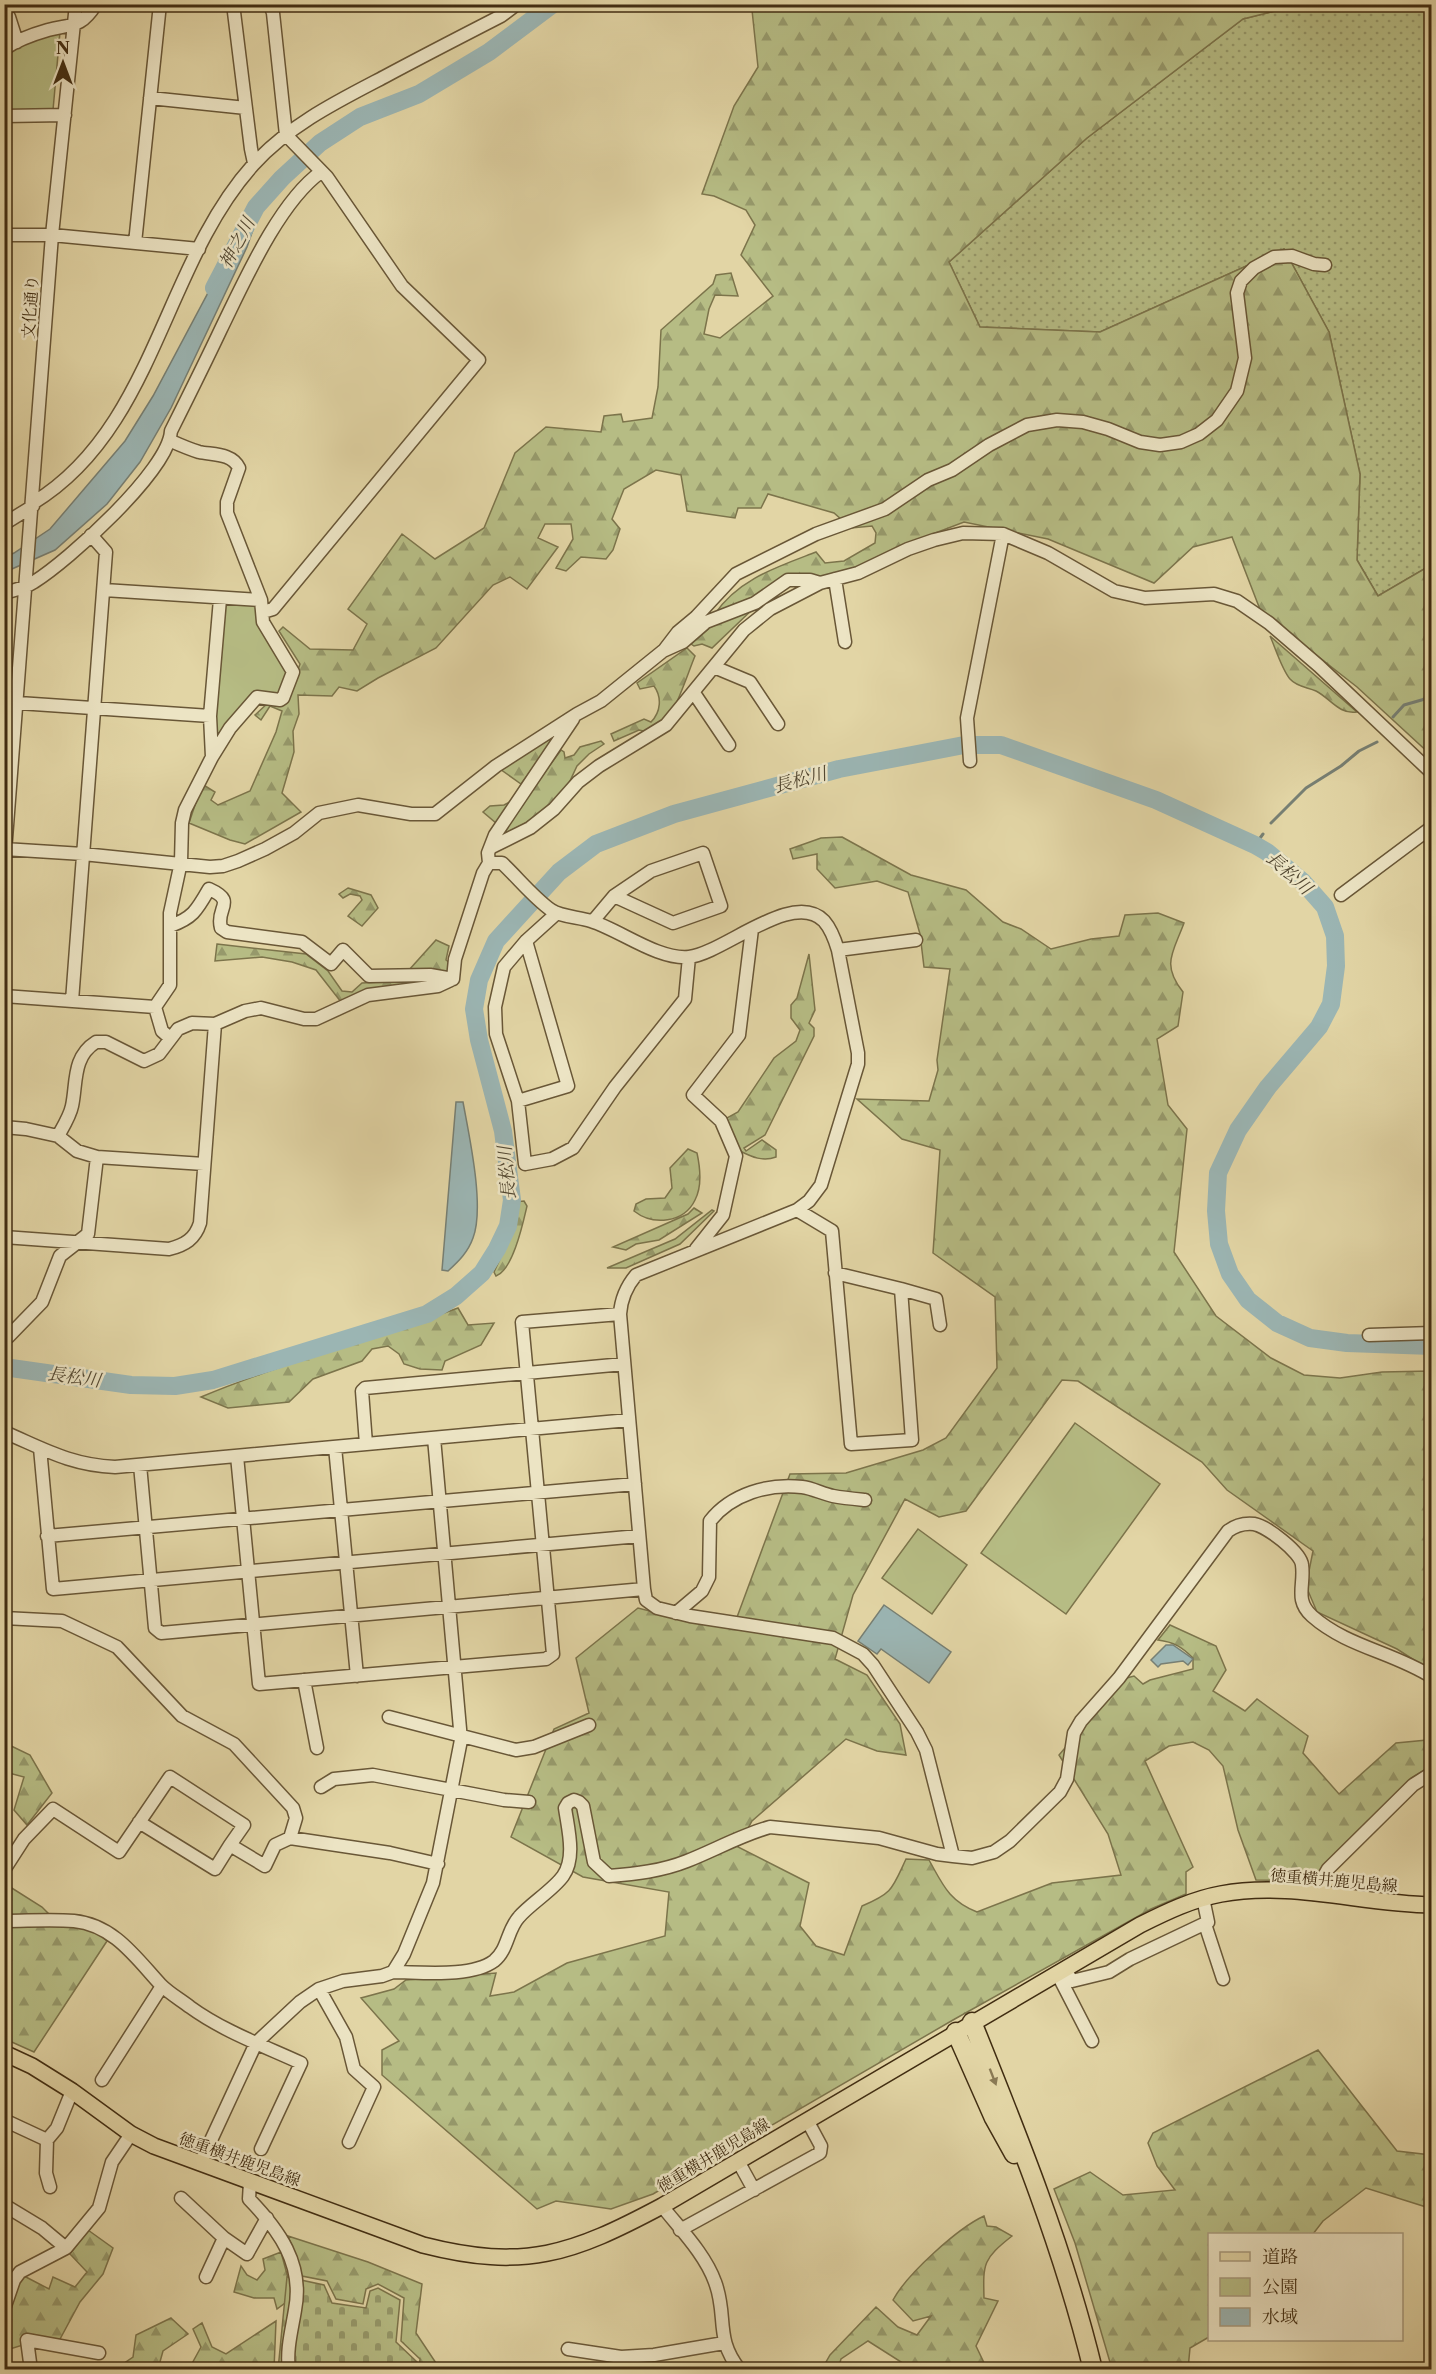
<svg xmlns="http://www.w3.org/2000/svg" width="1436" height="2374" viewBox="0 0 1436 2374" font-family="'Libre Caslon Text','Noto Serif JP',serif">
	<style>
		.grass { fill: url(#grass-dots); stroke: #7c744b; stroke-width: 1.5 }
		.forest { fill: url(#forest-firs); stroke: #7c744b; stroke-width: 1.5 }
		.cemetery { fill: url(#cemetery-stones); stroke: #7c744b; stroke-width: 1.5 }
		.park { fill: #b6bc84; stroke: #7c744b; stroke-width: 1.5 }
		.water { fill: #9bb5b3; stroke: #777f73; stroke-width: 1.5 }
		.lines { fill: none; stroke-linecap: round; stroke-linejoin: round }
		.stream { stroke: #777f73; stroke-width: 3 }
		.river { stroke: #9bb5b3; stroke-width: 18 }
		.minor-casing { stroke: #695737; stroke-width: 15 }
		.major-casing { stroke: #412d12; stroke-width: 18 }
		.highway-casing { stroke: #412d12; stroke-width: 21 }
		.minor { stroke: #ece4c4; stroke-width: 12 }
		.major { stroke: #e2d5a5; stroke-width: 15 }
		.highway { stroke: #e2d5a5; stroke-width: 18 }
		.oneway { fill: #897954 }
		.labels { text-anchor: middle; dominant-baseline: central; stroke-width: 5; stroke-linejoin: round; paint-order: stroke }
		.street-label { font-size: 16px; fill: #412d12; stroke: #ece4c4 }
		.water-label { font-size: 18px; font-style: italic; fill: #534832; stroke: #ece4c4 }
	</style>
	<defs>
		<pattern id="grass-dots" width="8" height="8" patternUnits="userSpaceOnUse" patternTransform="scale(1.5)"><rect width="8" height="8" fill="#b6bc84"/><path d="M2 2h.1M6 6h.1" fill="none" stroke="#96996b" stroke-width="1.8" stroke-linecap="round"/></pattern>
		<pattern id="forest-firs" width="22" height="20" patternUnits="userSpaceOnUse" patternTransform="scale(1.5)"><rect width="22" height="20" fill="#b6bc84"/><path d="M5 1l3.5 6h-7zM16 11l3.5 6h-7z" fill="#96996b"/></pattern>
		<pattern id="cemetery-stones" width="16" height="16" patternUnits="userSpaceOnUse" patternTransform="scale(1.5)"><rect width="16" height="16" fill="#b6bc84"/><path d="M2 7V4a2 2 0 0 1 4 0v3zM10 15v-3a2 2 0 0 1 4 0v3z" fill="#96996b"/></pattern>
	</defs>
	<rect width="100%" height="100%" fill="#e2d5a5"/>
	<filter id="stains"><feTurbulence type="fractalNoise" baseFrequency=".00333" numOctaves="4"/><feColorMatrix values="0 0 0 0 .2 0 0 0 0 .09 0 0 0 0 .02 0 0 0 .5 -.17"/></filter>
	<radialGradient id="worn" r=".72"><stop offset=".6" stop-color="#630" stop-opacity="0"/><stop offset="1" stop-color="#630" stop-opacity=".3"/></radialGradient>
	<path class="grass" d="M1299 5H1431V565L1378 596 1357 560 1360 474 1329 332 1284 249 1100 332 980 327 949 262 1087 138 1243 19Z"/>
	<path class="forest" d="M755 5H1299L1243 19 1087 138 949 262 980 327 1100 332 1284 249 1329 332 1360 474 1357 560 1378 596 1431 565V755L1357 687 1261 612 1232 537 1193 547 1154 583 1048 539 964 522 896 548 851 572 818 578 786 574 749 601 714 615C738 579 777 567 816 552L825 563 844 561 875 543 876 533 872 526 851 528 834 513 768 494 761 508H738L735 518 687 511 681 475 656 470 624 489 612 519 620 529 613 550 606 559 581 557 566 571 556 568 573 539 571 524H545L538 538 558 547 527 589 510 577 493 585 436 648 378 678 357 691 339 687 332 696 298 695 299 714 293 731 294 752 282 793 301 812 245 844 230 840 189 823 202 784 215 792 211 800 218 805 250 791 276 732 282 711 270 706 261 720 255 715 269 702 287 699 300 664 279 631 283 627 310 649 353 650 367 624 348 609 402 534 435 559 484 528 515 453 546 427 601 432 604 416 621 414 623 422 652 418 658 387 661 330 713 284 716 275 731 273 738 296 715 295 709 309 704 334 720 338 773 296 741 255 755 225 746 210 714 196 702 194 734 106 758 67 752 10Z
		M756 606 712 648 702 644 694 646 691 644 715 623Z
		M1270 636 1357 712C1339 715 1330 698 1316 691 1307 687 1297 687 1290 679 1282 670 1275 647 1270 636Z
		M687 648 695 656C689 670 676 710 668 718 662 724 654 728 648 732L639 730 614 741 611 734 644 719 651 722C661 712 662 697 654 686L640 689 637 683Z
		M563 727 521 784 500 769Z
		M601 741 604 744 589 754 577 766 569 783 552 805 509 834 483 812 490 806 504 805 531 791 561 750 564 752 565 758 574 755 580 747Z
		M842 837 911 875 966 890 1003 922 1021 929 1051 949 1091 939 1119 936 1125 915 1158 913 1184 923C1173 953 1161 964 1183 992L1178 1026 1157 1039 1168 1105 1187 1129 1174 1252 1216 1316 1271 1358 1304 1375 1340 1378 1382 1372 1431 1371V1671L1397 1649 1317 1612 1306 1586 1313 1551 1227 1490 1202 1462 1078 1381 1062 1380 966 1511 939 1517 905 1499 853 1595 835 1659 867 1675 900 1724 906 1755 877 1751 846 1739 752 1821 738 1847 809 1883 800 1926 816 1946 844 1955 862 1906C893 1893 892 1889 906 1859L929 1860C943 1885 949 1901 977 1912L1052 1883 1121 1875 1108 1834 1059 1755 1123 1679 1134 1676 1143 1684 1150 1680 1193 1669V1658C1182 1647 1174 1642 1158 1640L1170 1625 1216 1646 1226 1670 1213 1691 1245 1711 1257 1699 1308 1736 1303 1753 1339 1794 1396 1743 1427 1740 1431 1736V1766L1411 1778 1310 1881 1256 1880 1238 1830 1223 1766 1209 1750 1193 1742 1169 1746 1145 1761 1193 1867 1186 1872V1894L1151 1909 953 2020 653 2194 611 2209 556 2201 537 2209 382 2075V2050L399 2041 361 1998 394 1989 406 1980 496 1973 490 1996 514 1992 567 1963 665 1936 669 1892 583 1877 511 1837 554 1729 589 1713 576 1658 638 1608 689 1621 733 1628 790 1474 846 1473 923 1450 946 1438 997 1368 995 1297 933 1253 940 1150 902 1139 857 1099 929 1101 938 1070 937 1060 950 969 924 967 920 934 908 892 877 881 835 888 817 869V854L793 859 790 849 821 838Z
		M348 888 371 895 378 908 362 926 348 916 362 900 360 896 350 894 343 898 339 894Z
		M436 940 449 946 446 960 450 963V975L409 970Z
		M217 944 306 954 328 971 342 991 352 992 362 983 418 980 419 985 341 1002 316 970 292 962 262 957 215 961Z
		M809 954 815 1010 809 1023 814 1028V1036L765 1135 744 1148 746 1151 762 1140 776 1150V1157C763 1162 752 1157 740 1151L725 1119 738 1112 774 1058 796 1041 800 1030 791 1018V1005L797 998Z
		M688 1149 697 1153C700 1167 702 1187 695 1200 684 1223 653 1226 634 1211L636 1204 646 1199 665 1198 672 1188 670 1168Z
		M524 1201 527 1206C523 1223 513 1270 496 1276L494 1272C505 1249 514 1227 515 1202Z
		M694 1208 702 1213 659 1240 636 1244 626 1250 613 1247 688 1214Z
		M712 1210 714 1211 680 1244 626 1268H607L675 1239Z
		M458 1308 468 1325 494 1323 481 1345 445 1361 442 1370 420 1369 404 1364 399 1354 388 1346 372 1349 362 1361 313 1379 289 1402 228 1408 201 1397C285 1362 373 1339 458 1308Z
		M5 1743 30 1755 52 1793 27 1825 14 1810 24 1777 5 1772Z
		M7 1885 42 1907 50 1915 96 1931 107 1941 34 2052 5 2039 4 1892Z
		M1318 2050 1397 2151 1431 2155V2211L1426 2207 1366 2188 1323 2221 1313 2234H1210L1209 2337 1190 2348 1188 2369H1112L1075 2243 1054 2189 1090 2172 1123 2195 1175 2190 1157 2166 1148 2143 1153 2133Z
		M984 2216 987 2226 996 2227 1012 2236C983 2259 983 2263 984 2298L998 2301 976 2346 987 2369H912L868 2341 841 2359 838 2369H822L830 2355 876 2307 898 2327 917 2335 931 2316 913 2321 893 2300C907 2274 958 2228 984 2216Z
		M88 2230 113 2248 103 2274 80 2302 59 2341 23 2335V2345L10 2349 5 2347C5 2324 6 2292 24 2276L49 2289 53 2277 75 2287 87 2272 70 2254Z
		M288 2236 368 2262 422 2284 416 2333 440 2369H419L420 2359 401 2341 404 2298 378 2284 366 2289 363 2304 336 2299 327 2281 302 2276Z
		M281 2252 291 2289 289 2300 277 2309 274 2298H254L234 2292 241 2266 247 2275 257 2280 265 2270 263 2259Z
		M171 2318 188 2334 163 2351 158 2369H119L120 2366 133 2357 136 2335Z
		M276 2321 274 2369H189L201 2347 193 2329 202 2323 212 2347 226 2354Z"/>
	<path class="cemetery" d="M287 2277 324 2285 332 2303 366 2308 370 2291 378 2288 400 2300 396 2342 417 2362 416 2369 278 2370Z"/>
	<path class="park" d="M60 32 53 110 5 111 4 52 17 45Z
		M228 604 255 605 259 609 290 674 281 695 262 692 219 739 214 737 223 608Z
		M1075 1423 1160 1484 1066 1614 981 1553Z
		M918 1529 967 1565 932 1614 882 1578Z"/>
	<path class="water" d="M255 224 247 247 171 408 140 462 107 504 55 550 5 572V557L14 553 50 529 125 441 153 396 209 291Z
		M456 1102H463C469 1135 485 1207 473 1238 468 1252 459 1261 448 1271L442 1270Z
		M884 1605 951 1652 929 1683 881 1649 877 1654 858 1641Z
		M1166 1645H1173L1193 1659 1188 1665 1183 1661 1161 1664 1158 1667 1151 1660Z"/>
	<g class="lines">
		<path class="stream" d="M1393 717 1404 705 1432 697
			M1271 823 1306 788 1341 766 1359 751 1377 742
			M1255 845 1263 834"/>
		<path class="river" d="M214 288 256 207 282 178 320 143 360 117 419 94 489 52 553 4
			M4 1367 131 1385 175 1386 213 1380 427 1314 456 1296 482 1273 497 1249 508 1226 512 1200 503 1131 479 1040 474 1009 479 980 496 941 559 872 596 844 674 814 839 769 964 745H1001L1156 800 1255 845 1267 852 1303 882 1325 907 1335 936 1336 966 1331 1004 1319 1027 1268 1087 1238 1130 1218 1173 1216 1211 1219 1244 1230 1274 1248 1300 1277 1323 1310 1338 1347 1343 1432 1346"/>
		<defs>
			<path id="minor" d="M233 4 251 149 254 163
				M4 11 9 17 17 42
				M4 49C17 40 34 34 48 30 72 24 81 28 96 4
				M150 98 246 108
				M4 116 65 115
				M4 235H52L199 249
				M135 243 160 4
				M171 441C180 445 189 449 199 452 213 455 232 453 239 468L227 502V513L261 600 263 622 293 672 283 698 280 700 257 697 230 728 212 757
				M33 503C155 429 163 265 253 165 289 125 338 101 384 77 423 56 462 36 501 16L517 4
				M4 524 33 506
				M835 579 845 642
				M104 590 261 600
				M4 593C15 590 25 588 34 582 68 561 169 470 171 431 188 397 205 363 221 329 244 282 279 202 321 172
				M263 612 273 609 479 360 402 286 327 177 286 135 273 13 270 4
				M665 649 678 632 696 617 736 574 816 534 885 509 928 480 952 470 989 445 1027 425 1057 420 1083 422 1108 429 1140 442 1160 445 1181 442 1199 434 1217 420 1237 391 1245 358 1237 293 1241 281 1254 268 1274 257 1292 256 1314 264 1325 265
				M714 667 750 682 778 724
				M694 693 729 745
				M4 702 210 716 220 599
				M970 761 967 718 1003 534
				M492 847 530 828 554 809 578 782 599 766 666 725 744 630 770 609 820 583 858 573 908 549 934 540 963 533 1003 534 1048 553 1114 591 1145 598 1214 594 1237 601 1269 623 1319 666 1432 773
				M4 849 83 854 210 867 223 866 238 861 265 849 294 833 319 813 358 805 411 814H435L496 766 577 714 601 701 663 651 683 642 706 622 755 603 788 580H810L820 583
				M4 865 52 235 76 4
				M1341 895 1432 827
				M557 913 526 941 504 967 495 1007 496 1034 518 1101 525 1164 552 1159 573 1148 615 1087 685 999 689 957
				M593 921 614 896 651 871 703 853 721 906 673 923 614 896
				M170 926C193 918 197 910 209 889 238 902 215 907 221 928L227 932 302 942 331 964 343 950 369 976 430 975 453 979
				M838 950 916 940
				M453 979 455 959 483 873 489 863 488 853 495 835 573 719
				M4 996 155 1007 170 985V913L181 862 182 823 185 810 212 757 210 716
				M72 1001 106 552 91 535
				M155 1007 162 1031 170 1038
				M518 1101 568 1086 526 941
				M4 1127 26 1129 58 1136C63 1127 70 1116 72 1106 77 1083 72 1057 96 1042H106L144 1061 159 1054 178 1029 192 1023 215 1024 245 1011 261 1008 304 1019H316L368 995 438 986 453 979
				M97 1157 204 1164
				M797 1210 832 1231 851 1444 912 1440 901 1289 835 1273
				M4 1237 169 1249C185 1245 195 1239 200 1223L215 1024
				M696 1249 723 1215 736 1156 721 1121 693 1095 739 1035 752 929
				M901 1289 936 1299 940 1325
				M1369 1335 1432 1333
				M4 1336 8 1337 42 1302 60 1256 88 1234 97 1157 77 1151 58 1136
				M4 1432C44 1449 70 1465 115 1467L629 1420
				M366 1444 362 1391 365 1388 624 1364
				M335 1447 357 1676
				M40 1448 53 1589 639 1536
				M237 1456 259 1684 546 1659 553 1654 522 1322 620 1314
				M140 1465 155 1628 161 1633 644 1589 620 1314C621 1299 626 1287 636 1275L797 1210 809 1201 821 1185 858 1064V1053L838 950C835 940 831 929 824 921 793 889 724 953 689 957 658 960 620 930 591 921 579 917 561 917 551 910 533 897 518 878 502 863H489
				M47 1536 635 1484
				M644 1589 646 1600 657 1608 690 1616 833 1638 863 1654 873 1665 917 1732 926 1750 953 1856
				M676 1613 702 1591 709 1577 710 1521C731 1494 769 1483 802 1487 812 1488 823 1494 833 1496 844 1498 855 1499 865 1500
				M4 1618 62 1621 117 1647 182 1716 234 1744 293 1808 296 1818 290 1838
				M304 1680 317 1748
				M389 1717 516 1750 534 1747 589 1725
				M321 1787 334 1779 373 1775 504 1800 529 1802
				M139 1822 215 1869 230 1845 265 1866 275 1845 290 1838 390 1853 438 1864
				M4 1870 24 1839 53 1809 119 1852 170 1777 244 1825 230 1845
				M1314 1894 1328 1869 1413 1785 1432 1773
				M4 1921C27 1921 51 1919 74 1921 114 1925 136 1958 161 1985 169 1993 181 2000 190 2007 223 2031 264 2046 301 2063L261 2149
				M1205 1924 1223 1979
				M1065 1969 1072 1981 1109 1972 1130 1959 1208 1922 1203 1898
				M393 1972C420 1972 471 1978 494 1961 508 1950 507 1930 519 1917 530 1904 553 1890 563 1876 576 1858 568 1829 565 1808L568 1803 574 1800 579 1802 583 1806 594 1862 609 1876C635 1874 662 1871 687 1861 715 1850 741 1835 770 1827L879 1838 937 1854 953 1856 972 1858 994 1852 1010 1841 1060 1792 1067 1779 1074 1733 1081 1721 1119 1678 1228 1531C1236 1525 1244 1523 1254 1524 1266 1526 1301 1552 1302 1565 1305 1585 1294 1600 1312 1616 1347 1647 1393 1652 1432 1677
				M1057 1973 1092 2041
				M319 1989 346 2037 354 2069 374 2087 349 2142
				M102 2080 162 1986
				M4 2120 47 2140 57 2128 72 2091
				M47 2140 46 2173 50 2187
				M738 2161 754 2190
				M200 2164 256 2043 300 2002 319 1989 343 1981 382 1976 393 1972 404 1954 433 1883 461 1740 434 1438
				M250 2182 249 2199C279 2230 304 2264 295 2310 292 2329 286 2350 289 2370
				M181 2198 224 2238 247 2254 267 2218
				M4 2205 42 2228 66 2248
				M662 2206C680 2229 705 2254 715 2282 728 2316 714 2338 740 2370
				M680 2230 820 2153 821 2146 807 2120
				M206 2277 224 2238
				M4 2309 14 2280 20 2272 66 2248 99 2208 112 2162 131 2134
				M568 2349 621 2357 654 2355 724 2343
				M31 2370 27 2340 99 2353"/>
			<path id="major" d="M4 2053 32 2066 72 2091 131 2134 154 2146 423 2245C525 2271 572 2254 662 2206L1140 1925C1166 1912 1193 1899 1221 1894 1290 1881 1362 1904 1432 1905"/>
			<path id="highway" d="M972 2022C1018 2136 1064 2250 1093 2370
				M956 2032 994 2118 1014 2154"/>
		</defs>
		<use href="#minor" class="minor-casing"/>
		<use href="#major" class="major-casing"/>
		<use href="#highway" class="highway-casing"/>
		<use href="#minor" class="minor"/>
		<use href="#major" class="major"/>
		<use href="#highway" class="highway"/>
	</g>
	<defs><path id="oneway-solid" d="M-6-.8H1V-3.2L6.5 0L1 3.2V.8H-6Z" transform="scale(1.5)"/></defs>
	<use class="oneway" href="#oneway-solid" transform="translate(993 2077) rotate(69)"/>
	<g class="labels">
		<g class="street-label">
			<text transform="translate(30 307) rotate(-86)">文化通り</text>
			<text transform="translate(1334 1880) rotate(5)">徳重横井鹿児島線</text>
			<text transform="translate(713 2155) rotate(-31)">徳重横井鹿児島線</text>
			<text transform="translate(240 2159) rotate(20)">徳重横井鹿児島線</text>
		</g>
		<g class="water-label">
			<text transform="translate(237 243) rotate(-62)">神之川</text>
			<text transform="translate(800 780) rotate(-15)">長松川</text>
			<text transform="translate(1289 873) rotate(42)">長松川</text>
			<text transform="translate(507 1173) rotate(-95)">長松川</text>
			<text transform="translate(74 1377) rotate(8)">長松川</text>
		</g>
	</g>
	<rect width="1436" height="2374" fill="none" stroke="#e2d5a5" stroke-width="24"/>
	<rect x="6" y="6" width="1424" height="2362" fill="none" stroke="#412d12" stroke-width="3"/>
	<rect x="12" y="12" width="1412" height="2350" fill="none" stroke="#412d12" stroke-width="1.5"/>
	<rect x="1208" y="2233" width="195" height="108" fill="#ece4c4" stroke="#a89b7d" stroke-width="1.5"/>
	<rect x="1220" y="2252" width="30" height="9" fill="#e2d5a5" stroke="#a89b7d" stroke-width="1.5"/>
	<text x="1262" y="2263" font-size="18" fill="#412d12">道路</text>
	<rect x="1220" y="2278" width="30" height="18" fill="#b6bc84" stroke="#a89b7d" stroke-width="1.5"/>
	<text x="1262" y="2293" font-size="18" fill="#412d12">公園</text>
	<rect x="1220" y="2308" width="30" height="18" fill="#9bb5b3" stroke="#a89b7d" stroke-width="1.5"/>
	<text x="1262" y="2323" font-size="18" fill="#412d12">水域</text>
	<g transform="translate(63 63)" stroke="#ece4c4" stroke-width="4.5" paint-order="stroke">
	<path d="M0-4.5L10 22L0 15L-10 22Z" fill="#412d12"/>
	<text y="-9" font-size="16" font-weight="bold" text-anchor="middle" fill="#412d12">N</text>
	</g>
	<rect width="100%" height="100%" filter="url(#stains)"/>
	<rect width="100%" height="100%" fill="url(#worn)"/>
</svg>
